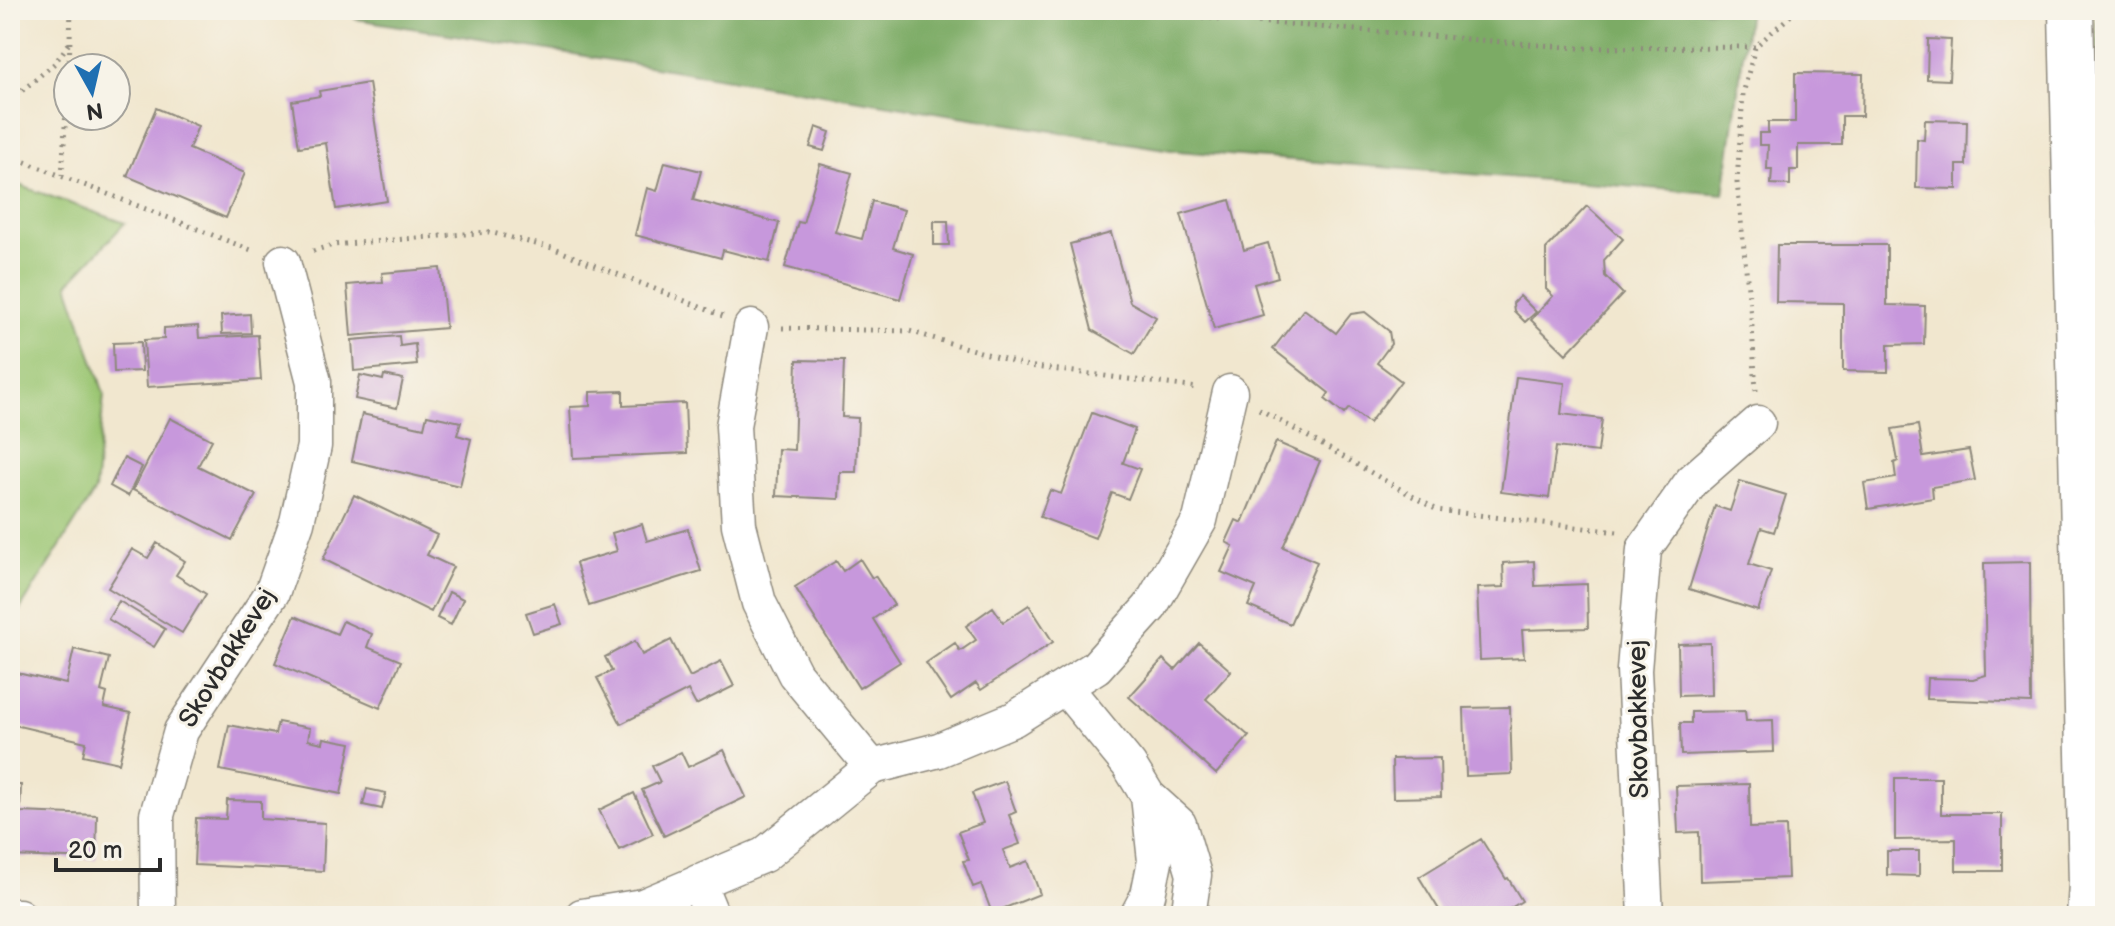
<svg xmlns="http://www.w3.org/2000/svg" width="2115" height="926" viewBox="0 0 2115 926" font-family="'Balsamiq Sans',sans-serif">
	<style>
		.green { fill: #9bc673; stroke: #63784f; stroke-width: 2 }
		.forest { fill: #7cab65; stroke: #546b48; stroke-width: 2 }
		.building { fill: #c798dc }
		.lines { fill: none; stroke-linecap: round; stroke-linejoin: round }
		.street-casing { stroke: #8e897d; stroke-width: 37 }
		.secondary-casing { stroke: #8e897d; stroke-width: 47 }
		.path { stroke: #8e897d; stroke-width: 5; stroke-dasharray: 2 6; stroke-linecap: butt }
		.street { stroke: #fff; stroke-width: 34 }
		.secondary { stroke: #fff; stroke-width: 44 }
		.labels { text-anchor: middle; dominant-baseline: central; stroke-width: 6; stroke-linejoin: round; paint-order: stroke }
		.street-label { font-size: 26px; fill: #2b2b2b; stroke: #f7f3e8 }
	</style>
	<rect width="100%" height="100%" fill="#f7f3e8"/>
	<filter id="ink" filterUnits="userSpaceOnUse"><feTurbulence type="fractalNoise" baseFrequency=".0125" numOctaves="2"/><feDisplacementMap in="SourceGraphic" scale="16" xChannelSelector="R" yChannelSelector="G"/><feConvolveMatrix kernelMatrix="1 2 1 2 8 2 1 2 1" color-interpolation-filters="sRGB"/></filter>
	<filter id="wash" filterUnits="userSpaceOnUse"><feTurbulence type="fractalNoise" baseFrequency=".006" numOctaves="4" result="noise"/><feDisplacementMap in="SourceGraphic" scale="32" xChannelSelector="R" yChannelSelector="G"/><feGaussianBlur stdDeviation="1.8" result="paint"/><feColorMatrix in="noise" values="0 0 0 0 0 0 0 0 0 0 0 0 0 0 0 0 0 1.4 0 .05"/><feComposite in="paint" operator="in"/></filter>
	<g filter="url(#wash)">
		<rect width="100%" height="100%" fill="#f1e7cf"/>
		<path class="green" d="M2096 10H2105V264Z
			M10 182 125 223 68 284 104 394 95 491 10 625Z"/>
		<path class="forest" d="M355 10H1749L1724 194 1177 151 355 19Z"/>
		<g id="blocks">
			<path class="building" d="M1928 39 1951 40 1949 80 1927 79Z
				M1795 73 1863 74 1862 116H1842V145H1798V170H1790V185L1771 184 1772 169H1767L1768 145H1759V133H1768V122H1795Z
				M369 83 387 201 336 209 326 143 299 147 292 101 320 96 319 91Z
				M156 108 198 126 189 149 245 173 226 218 127 176Z
				M1925 120 1967 121 1966 165H1957V189L1916 188 1917 139 1924 140Z
				M816 127 830 132 824 151 810 147Z
				M665 162 701 171 693 200 779 223 769 262 723 250 721 258 635 235 647 188 657 191Z
				M820 164 852 173 835 232 862 239 872 201 904 210 893 248 913 254 900 299 785 267 798 222 803 223Z
				M1230 200 1244 250 1268 243 1278 277 1254 284 1263 315 1214 329 1181 214Z
				M1587 206 1623 239 1604 260 1605 276 1623 294 1566 354 1531 320 1553 296 1546 289V249Z
				M934 221H948L949 245H934Z
				M1111 233 1130 302 1156 317 1134 354 1092 330 1070 244Z
				M1777 245H1887V305L1925 306 1924 344 1888 345V372L1843 371V303L1776 302Z
				M440 268 446 328 351 336 347 285 383 282 382 273Z
				M1520 296 1536 312 1525 322 1514 311 1513 303Z
				M1304 309 1336 333 1351 314 1365 312 1389 331 1391 344 1377 363 1401 381 1369 423 1349 408 1344 414 1325 399 1329 393 1273 349Z
				M250 314 251 333 222 334 221 316Z
				M198 326 199 338 258 335 261 380 147 387 144 340 164 339V328Z
				M399 336 400 346 415 344 417 365 354 371 352 340Z
				M141 342 142 371 114 372 113 343Z
				M797 360 844 361 842 417 858 418 856 472H840L839 499 776 496 778 449 794 450Z
				M360 375 383 380 384 375 403 379 397 408 355 399Z
				M1516 377 1565 383 1561 414 1602 419 1598 452 1556 447 1549 498 1501 492Z
				M623 391V406L685 403 687 453 573 458 570 407 590 406V392Z
				M1092 413 1135 429 1123 463 1140 469 1128 499 1112 493 1095 538 1040 517 1050 490 1061 494Z
				M362 414 424 428 427 415 461 422 457 435 471 439 460 486 352 461Z
				M170 418 212 440 198 466 256 495 232 540 133 490Z
				M1918 425 1923 457 1969 450 1975 480 1932 487 1933 498 1868 509 1864 483 1896 478 1894 463 1898 461 1892 429Z
				M1276 442 1320 461 1283 547 1317 562 1290 624 1248 606 1256 587 1221 572 1233 546 1226 542 1236 520 1242 523Z
				M124 458 142 467 128 496 110 486Z
				M1740 481 1786 495 1774 532 1761 528 1749 564 1771 571 1758 611 1689 589 1715 506 1730 511Z
				M354 495 437 535 427 555 453 567 431 612 323 559Z
				M642 524 647 541 688 529 701 571 589 606 576 563 617 551 612 533Z
				M157 543 185 561 176 575 206 594 182 633 108 588 132 549 148 558Z
				M860 559 872 578 875 576 894 605 873 619 900 662 859 688 795 587 836 561 843 571Z
				M1534 561 1535 586 1587 584 1588 628 1522 630 1524 658 1480 660 1477 588 1504 587 1503 563Z
				M2030 562 2031 703 1926 699 1927 678 1973 679 1986 675 1984 563Z
				M449 592 463 599 451 625 437 618Z
				M119 601 165 629 154 647 108 619Z
				M555 604 562 624 533 633 526 613Z
				M1029 605 1053 642 981 690 976 683 951 700 926 663 955 643 960 651 976 640 966 626 993 607 1003 622Z
				M295 616 337 634 343 621 372 634 367 647 401 661 380 708 275 663Z
				M671 640 690 677 721 661 734 686 696 705 688 690 621 724 597 678 612 671 605 657 635 641 642 655Z
				M1199 643 1231 671 1206 699 1249 736 1216 774 1129 697 1163 659 1175 670Z
				M1710 643 1711 695 1679 696 1678 644Z
				M74 649 109 658 101 691 107 693 104 707 131 713 119 763 83 755 86 742 10 724V701L17 673 66 684Z
				M1510 707 1512 774 1466 776 1464 708Z
				M1745 711 1746 721 1773 720 1774 752 1681 755 1680 723H1691V712Z
				M278 722 310 728 308 740 323 743 324 738 351 743 341 794 220 770 229 725 275 734Z
				M724 750 746 797 664 836 642 790 660 782 652 766 681 752 688 767Z
				M1440 758 1441 797 1393 798 1392 759Z
				M1895 778H1941V814H2002V871H1956V839L1895 840Z
				M1005 781 1016 812 1009 815 1020 844 1003 850 1010 868 1028 861 1040 894 992 913 981 884 973 887 963 861 969 860 958 832 983 823 972 793Z
				M1749 784 1750 828 1786 827 1788 878 1700 881 1699 832 1678 833 1676 786Z
				M10 785H21L20 812 97 815 96 859 10 856Z
				M367 789 386 793 382 809 363 805Z
				M634 793 653 834 619 850 599 810Z
				M227 800 261 801V819L325 823 323 871 194 865 196 818 226 819Z
				M1481 839 1506 879 1508 878 1522 901 1498 916H1443L1419 877Z
				M1887 851H1919V876L1887 875Z"/>
		</g>
	</g>
	<g filter="url(#ink)">
		<use href="#blocks" fill-opacity="0" stroke="#8e897d" stroke-width="2"/>
		<g class="lines">
			<defs>
				<path id="street" d="M751 327 733 426 739 525 759 603 795 674 872 767
					M1065 687 1129 765 1148 796 1179 824 1194 875 1188 916
					M698 882 712 916
					M10 916H19
					M158 916 157 815 181 731 272 593 297 522 314 446V382L283 262
					M582 916 643 906 764 855 872 767 939 750 1014 719 1096 667 1150 607 1200 520 1230 392
					M1137 916 1148 895 1155 861 1148 796
					M1646 916 1634 670 1644 549 1692 481 1758 423"/>
				<path id="secondary" d="M2071 10 2091 884 2089 916"/>
			</defs>
			<use href="#street" class="street-casing"/>
			<use href="#secondary" class="secondary-casing"/>
			<path class="path" d="M1155 10 1172 15 1578 48 1755 47
				M69 68 71 10
				M10 101 55 63 70 42
				M10 156 251 250
				M62 176 68 77
				M313 251 333 245 489 232 552 248 723 316
				M782 328 909 331 1028 366 1198 388
				M1756 391 1752 327 1737 182 1743 94 1755 47 1797 10
				M1259 409 1437 510 1617 532"/>
			<use href="#street" class="street"/>
			<use href="#secondary" class="secondary"/>
		</g>
	</g>
	<g class="labels">
		<g class="street-label">
			<text transform="translate(228 658) rotate(-58)">Skovbakkevej</text>
			<text transform="translate(1639 719) rotate(-91)">Skovbakkevej</text>
		</g>
	</g>
	<rect width="2115" height="926" fill="none" stroke="#f7f3e8" stroke-width="40"/>
	<g transform="translate(92 92) rotate(172)"><circle r="38" fill="#f7f3e8" stroke="#a5a39c" stroke-width="2"/>
	<path d="M0-6L14 30L0 20L-14 30Z" fill="#1f6fb2"/>
	<text y="-12" font-size="22" font-weight="bold" text-anchor="middle" fill="#2b2b2b">N</text>
	</g>
	<path d="M56 858v12h104v-12" fill="none" stroke="#2b2b2b" stroke-width="4"/>
	<text x="68" y="858" font-size="24" fill="#2b2b2b" stroke="#f7f3e8" stroke-width="6" paint-order="stroke">20 m</text>
</svg>
